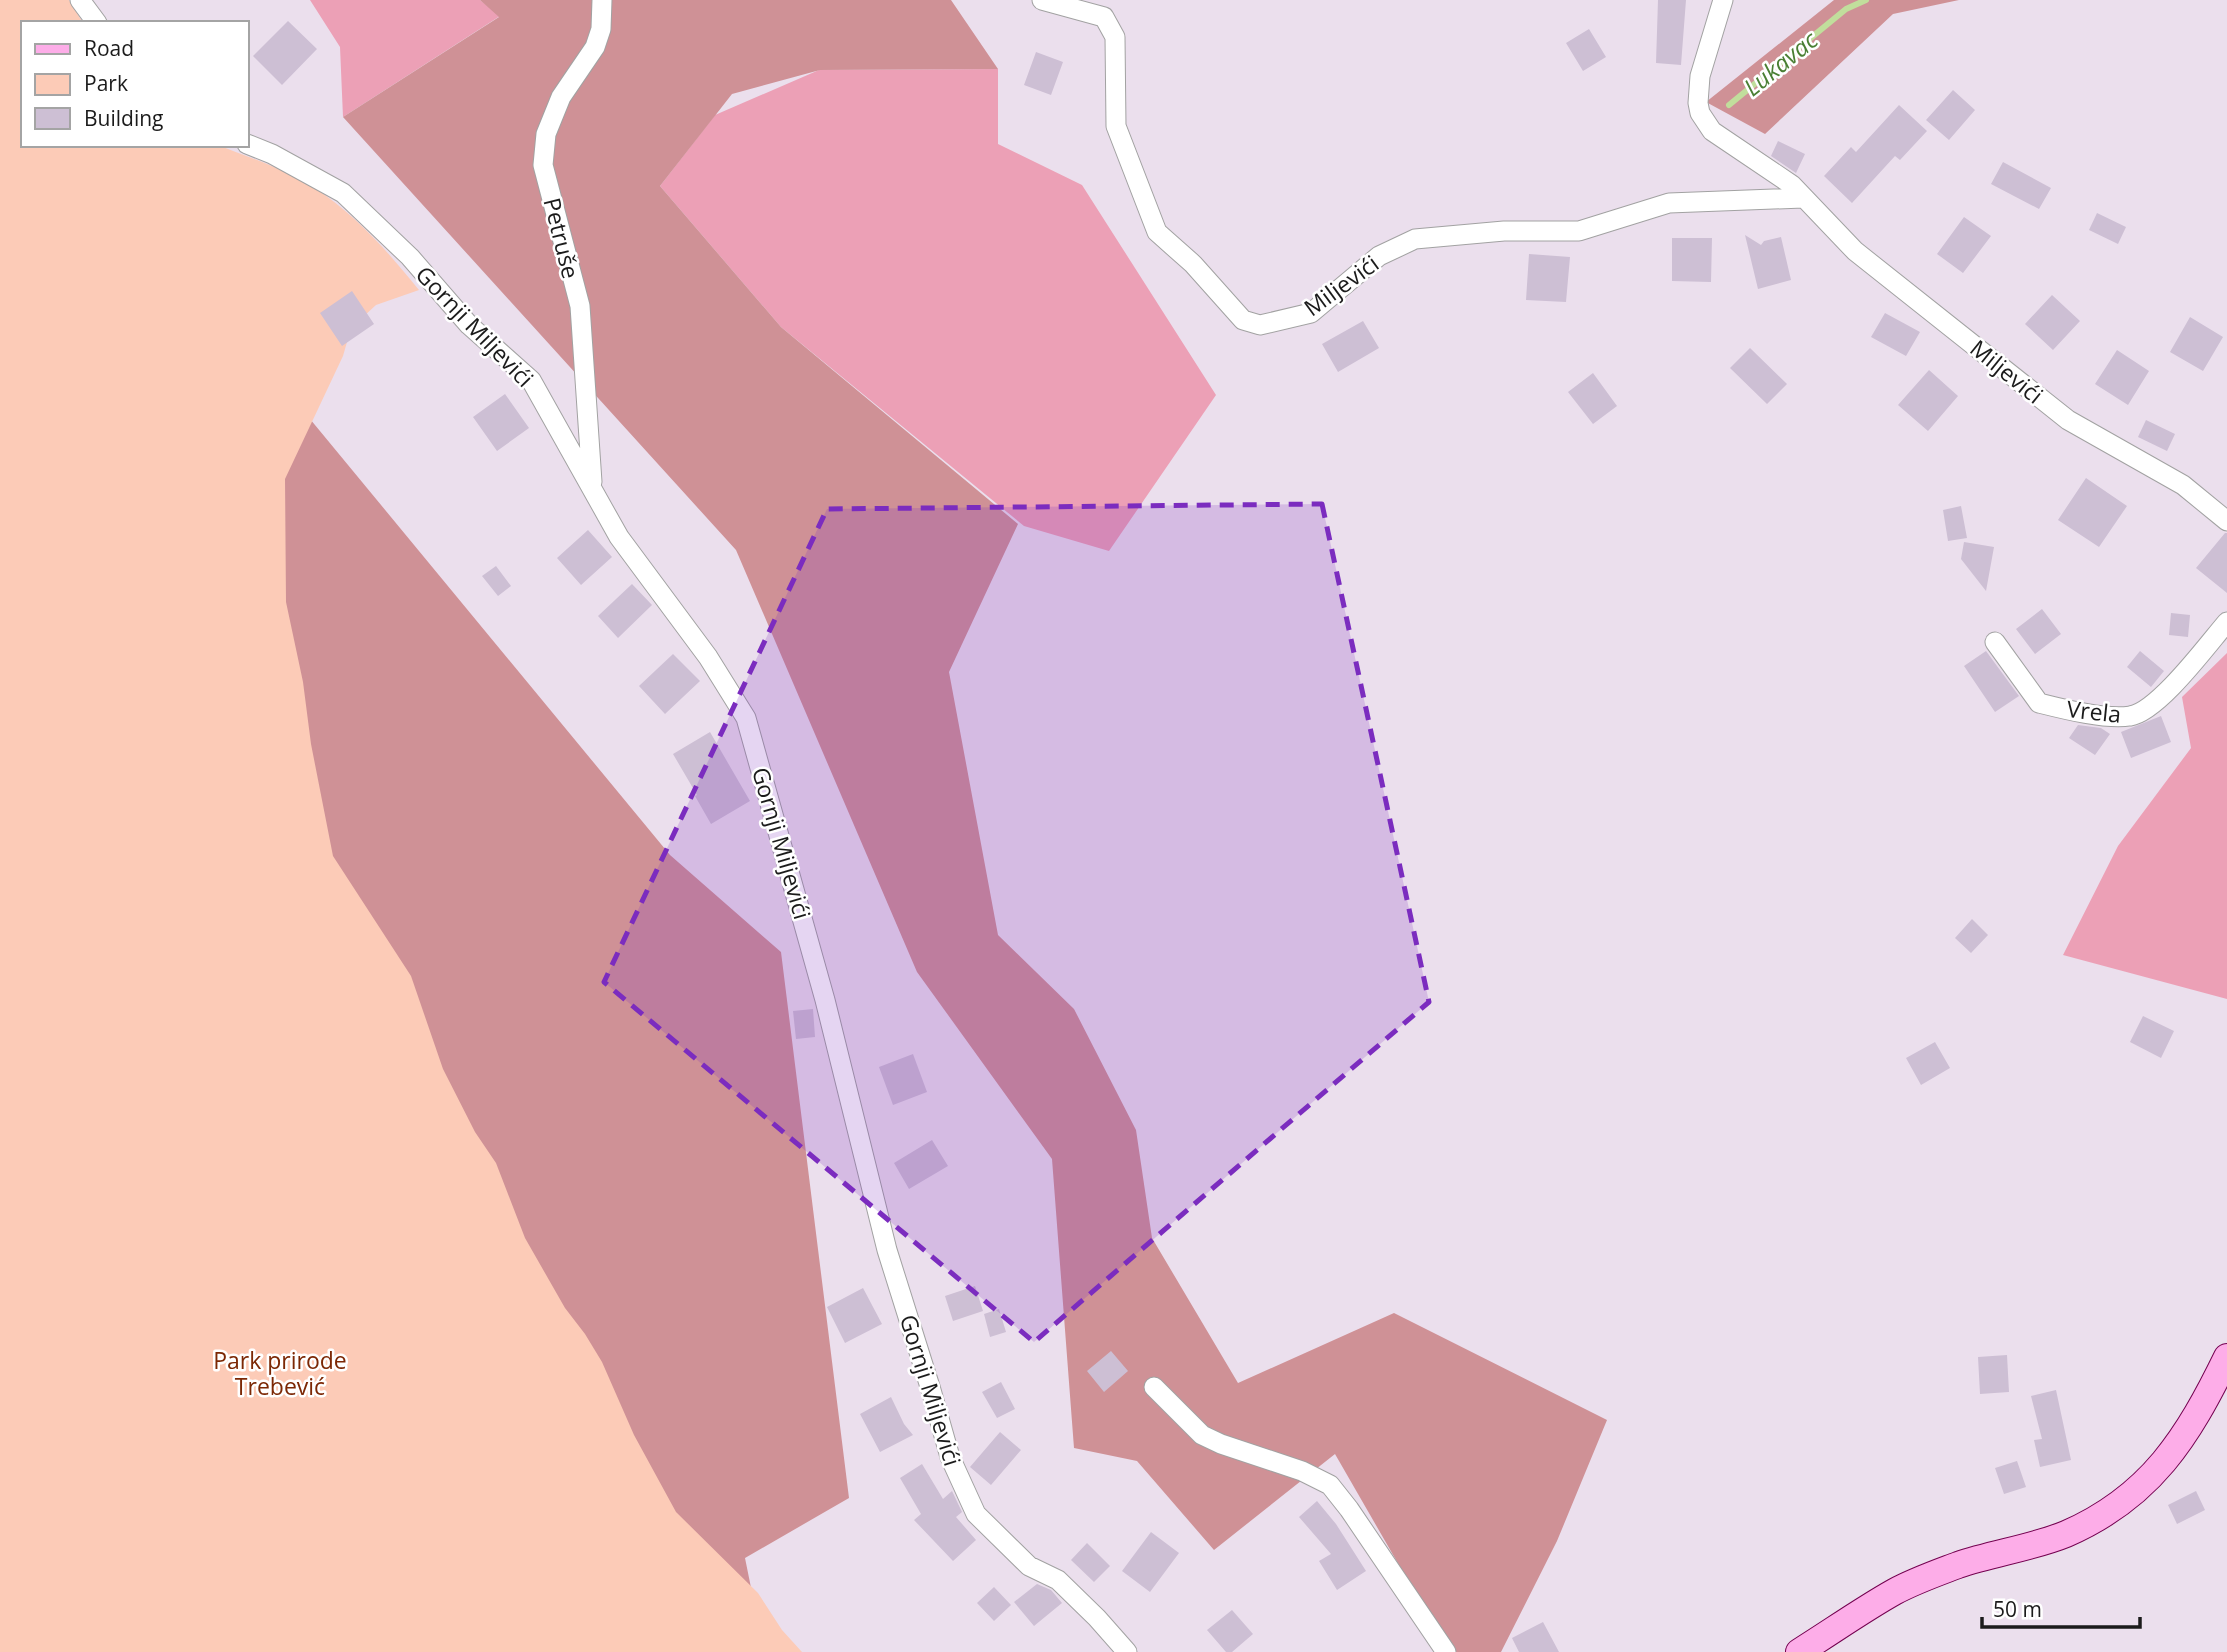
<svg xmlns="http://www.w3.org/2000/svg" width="2227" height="1652" viewBox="0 0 2227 1652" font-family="'Open Sans',sans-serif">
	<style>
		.grass { fill: #eca0b6 }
		.forest { fill: #cf9196 }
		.park { fill: #fccbb7 }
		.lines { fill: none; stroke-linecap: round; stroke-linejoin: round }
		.stream { stroke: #c1de9c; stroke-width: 6 }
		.building { fill: #cdbfd4 }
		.street-casing { stroke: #a2a2a2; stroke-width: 21 }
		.secondary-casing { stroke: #73004f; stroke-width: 28 }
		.street { stroke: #fff; stroke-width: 19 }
		.secondary { stroke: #fdade8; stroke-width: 26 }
		.marked { fill: #7b2cbf; fill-opacity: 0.2; stroke: #7b2cbf; stroke-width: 5; stroke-dasharray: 14 9; stroke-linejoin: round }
		.labels { text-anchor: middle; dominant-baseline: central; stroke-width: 5; stroke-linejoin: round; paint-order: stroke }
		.street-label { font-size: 23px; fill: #1b1b1b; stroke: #fff }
		.park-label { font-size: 23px; fill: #7c2805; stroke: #fff }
		.water-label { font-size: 24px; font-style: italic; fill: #4a7f34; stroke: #fff }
	</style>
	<rect width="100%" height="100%" fill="#ebdfed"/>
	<path class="grass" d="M310 0H480L500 16 343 117 340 47Z
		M998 69V144L1082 185 1216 395 1109 551 1024 526 781 327 660 186 715 115 819 70Z
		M2227 653V999L2063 955 2118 846 2191 748 2182 697Z"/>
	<path class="forest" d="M480 0H951L998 69 820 70 732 94 660 186 781 327 1018 524 949 672 998 935 1074 1009 1136 1130 1152 1238 1238 1383 1394 1313 1607 1420 1557 1541 1501 1652H1449L1335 1454 1214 1550 1137 1461 1074 1448 1052 1159 917 972 736 550 343 117 499 17Z
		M1834 0H1959L1893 14 1765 134 1706 102Z
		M0 9 23 145 277 379 670 855 781 952 849 1498 745 1558 764 1652H0Z"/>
	<path class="park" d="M0 0H69L83 23H23V145H217C247 156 289 171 316 189 356 215 389 253 419 290L376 305 351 328 343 356 285 479 286 602 303 682 311 744 333 856 411 976 443 1069 475 1132 496 1163 525 1238 565 1308 585 1334 602 1362 634 1435 676 1512 758 1593 782 1630 802 1652H0Z"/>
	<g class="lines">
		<path class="stream" d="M1729 105 1846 9 1866 0"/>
	</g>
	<path class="building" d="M1658 0H1686L1681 65 1656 63Z
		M288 21 317 49 282 85 253 56Z
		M1589 29 1606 57 1583 71 1566 43Z
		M1036 52 1063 62 1051 95 1024 85Z
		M1953 90 1975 110 1949 140 1926 120Z
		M1899 105 1927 131 1900 160 1895 156 1852 203 1824 176 1851 147 1856 152Z
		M1778 141 1805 154 1796 173 1771 156Z
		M2003 162 2051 188 2039 209 1991 184Z
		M2097 213 2126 227 2118 244 2089 230Z
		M1964 217 1991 236 1963 273 1937 254Z
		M1745 235 1761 245 1764 241 1781 237 1791 280 1758 289Z
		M1672 238H1712L1711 282 1672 281Z
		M1529 254 1570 257 1566 302 1526 300Z
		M352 291 374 324 342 346 320 313Z
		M2052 295 2080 321 2053 350 2025 324Z
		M1885 313 1920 332 1906 356 1871 337Z
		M2190 317 2223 337 2203 371 2170 352Z
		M1363 321 1379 348 1338 372 1322 344Z
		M1750 348 1787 384 1767 404 1730 368Z
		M2117 350 2149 371 2128 405 2095 384Z
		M1929 370 1958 396 1928 431 1898 405Z
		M1593 373 1617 406 1593 424 1568 392Z
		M505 394 529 428 497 451 473 417Z
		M2146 420 2175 434 2167 451 2138 437Z
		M2086 478 2127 506 2099 547 2058 520Z
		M1961 506 1967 538 1948 541 1943 510Z
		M588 530 612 557 581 585 557 558Z
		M2225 533H2227V593L2196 568Z
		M1964 542 1994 547 1986 591 1961 559Z
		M496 566 511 586 498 596 482 576Z
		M632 584 652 605 618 638 598 616Z
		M2042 609 2061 634 2035 654 2016 629Z
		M2171 613 2190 615 2188 637 2169 635Z
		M1986 651 2019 696 1995 712 1964 666Z
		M2140 651 2164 671 2151 687 2127 667Z
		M673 654 700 681 665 714 639 686Z
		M2161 716 2171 742 2131 758 2121 732Z
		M2078 725 2101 728 2110 734 2095 755 2069 738Z
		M710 732 750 801 711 824 695 796 697 795 673 754Z
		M1972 919 1988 935 1971 953 1955 938Z
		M813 1009 815 1037 796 1039 793 1011Z
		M2143 1016 2174 1031 2161 1058 2130 1042Z
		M1935 1042 1950 1068 1921 1085 1906 1058Z
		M913 1054 927 1092 893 1105 879 1067Z
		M932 1140 948 1166 909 1189 894 1163Z
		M975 1286 983 1311 953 1321 945 1296Z
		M863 1288 882 1324 845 1343 827 1307Z
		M999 1309 1006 1332 990 1337 984 1314Z
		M1111 1351 1128 1371 1104 1392 1087 1371Z
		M2007 1355 2009 1392 1980 1394 1978 1357Z
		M1001 1382 1015 1409 997 1418 982 1392Z
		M2056 1390 2071 1460 2040 1467 2034 1440 2042 1439 2031 1396Z
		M891 1397 904 1424 913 1435 880 1452 860 1414Z
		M1000 1432 1021 1450 991 1485 970 1467Z
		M2017 1461 2026 1487 2004 1494 1995 1468Z
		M922 1464 943 1499 952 1491 962 1512 956 1517 976 1540 953 1561 914 1520 921 1514 900 1478Z
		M2196 1491 2205 1510 2177 1524 2168 1505Z
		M1317 1501 1336 1524 1366 1571 1337 1590 1319 1561 1331 1554 1299 1517Z
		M1151 1532 1179 1553 1150 1592 1122 1571Z
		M1087 1543 1110 1566 1094 1582 1071 1560Z
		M1037 1584 1051 1590 1062 1603 1034 1626 1014 1602Z
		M994 1587 1011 1605 994 1621 977 1603Z
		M1232 1610 1253 1634 1232 1652H1226L1207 1630Z
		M1543 1622 1559 1652H1519L1512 1638Z"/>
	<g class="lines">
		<defs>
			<path id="street" d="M80 0 97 23
				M1042 0 1104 17 1115 37 1116 126 1157 232 1193 264 1243 320 1260 325 1311 313 1379 256 1415 239 1504 231H1579L1669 203 1803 198
				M1723 0 1700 76 1698 103 1700 113 1712 131 1792 185 1855 251 2068 420 2183 485 2227 521
				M247 144 272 154 343 193 410 257 469 325 531 380 619 537 708 657 746 718 825 1000 887 1250 931 1390 950 1457 976 1514 1029 1566 1058 1580 1097 1618 1127 1652
				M592 482 580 306 543 165 546 134 561 97 595 47 601 29 602 0
				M1995 642 2039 703C2063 709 2106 720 2130 716 2158 712 2208 644 2227 622
				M1154 1387 1202 1435 1221 1444 1302 1471 1330 1485 1349 1509 1446 1652"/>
			<path id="secondary" d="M1799 1652C1831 1632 1862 1610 1894 1592 1914 1581 1937 1573 1958 1565 1993 1553 2032 1548 2066 1534 2151 1497 2188 1437 2227 1357"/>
		</defs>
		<use href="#street" class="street-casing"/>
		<use href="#secondary" class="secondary-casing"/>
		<use href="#street" class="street"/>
		<use href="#secondary" class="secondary"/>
	</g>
	<path class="marked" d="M1322 504 1429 1002 1034 1342 604 982 827 509Z"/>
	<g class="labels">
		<g class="street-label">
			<text transform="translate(562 238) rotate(76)">Petruše</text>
			<text transform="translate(1341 285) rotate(-36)">Miljevići</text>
			<text transform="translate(475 326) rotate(46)">Gornji Miljevići</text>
			<text transform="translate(2007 371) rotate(39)">Miljevići</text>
			<text transform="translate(2094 711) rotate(6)">Vrela</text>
			<text transform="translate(782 843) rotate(74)">Gornji Miljevići</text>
			<text transform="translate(931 1390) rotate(73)">Gornji Miljevići</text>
		</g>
		<g class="park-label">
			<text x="280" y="1360">Park prirode<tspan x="280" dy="26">Trebević</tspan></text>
		</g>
		<g class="water-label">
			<text transform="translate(1780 63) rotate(-39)">Lukavac</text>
		</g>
	</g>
	<rect x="21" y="21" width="228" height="126" fill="#ffffff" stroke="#a4a4a4" stroke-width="2"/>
	<rect x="35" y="44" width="35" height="10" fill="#fdade8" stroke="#a4a4a4" stroke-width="2"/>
	<text x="84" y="56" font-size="21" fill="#1b1b1b">Road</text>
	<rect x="35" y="74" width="35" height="21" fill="#fccbb7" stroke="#a4a4a4" stroke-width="2"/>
	<text x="84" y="91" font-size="21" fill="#1b1b1b">Park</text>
	<rect x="35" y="108" width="35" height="21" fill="#cdbfd4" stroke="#a4a4a4" stroke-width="2"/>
	<text x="84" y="126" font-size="21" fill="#1b1b1b">Building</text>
	<path d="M1982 1617v10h158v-10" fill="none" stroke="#1b1b1b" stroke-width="3.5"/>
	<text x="1993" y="1617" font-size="21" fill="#1b1b1b" stroke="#ffffff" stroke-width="5" paint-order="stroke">50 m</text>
</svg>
